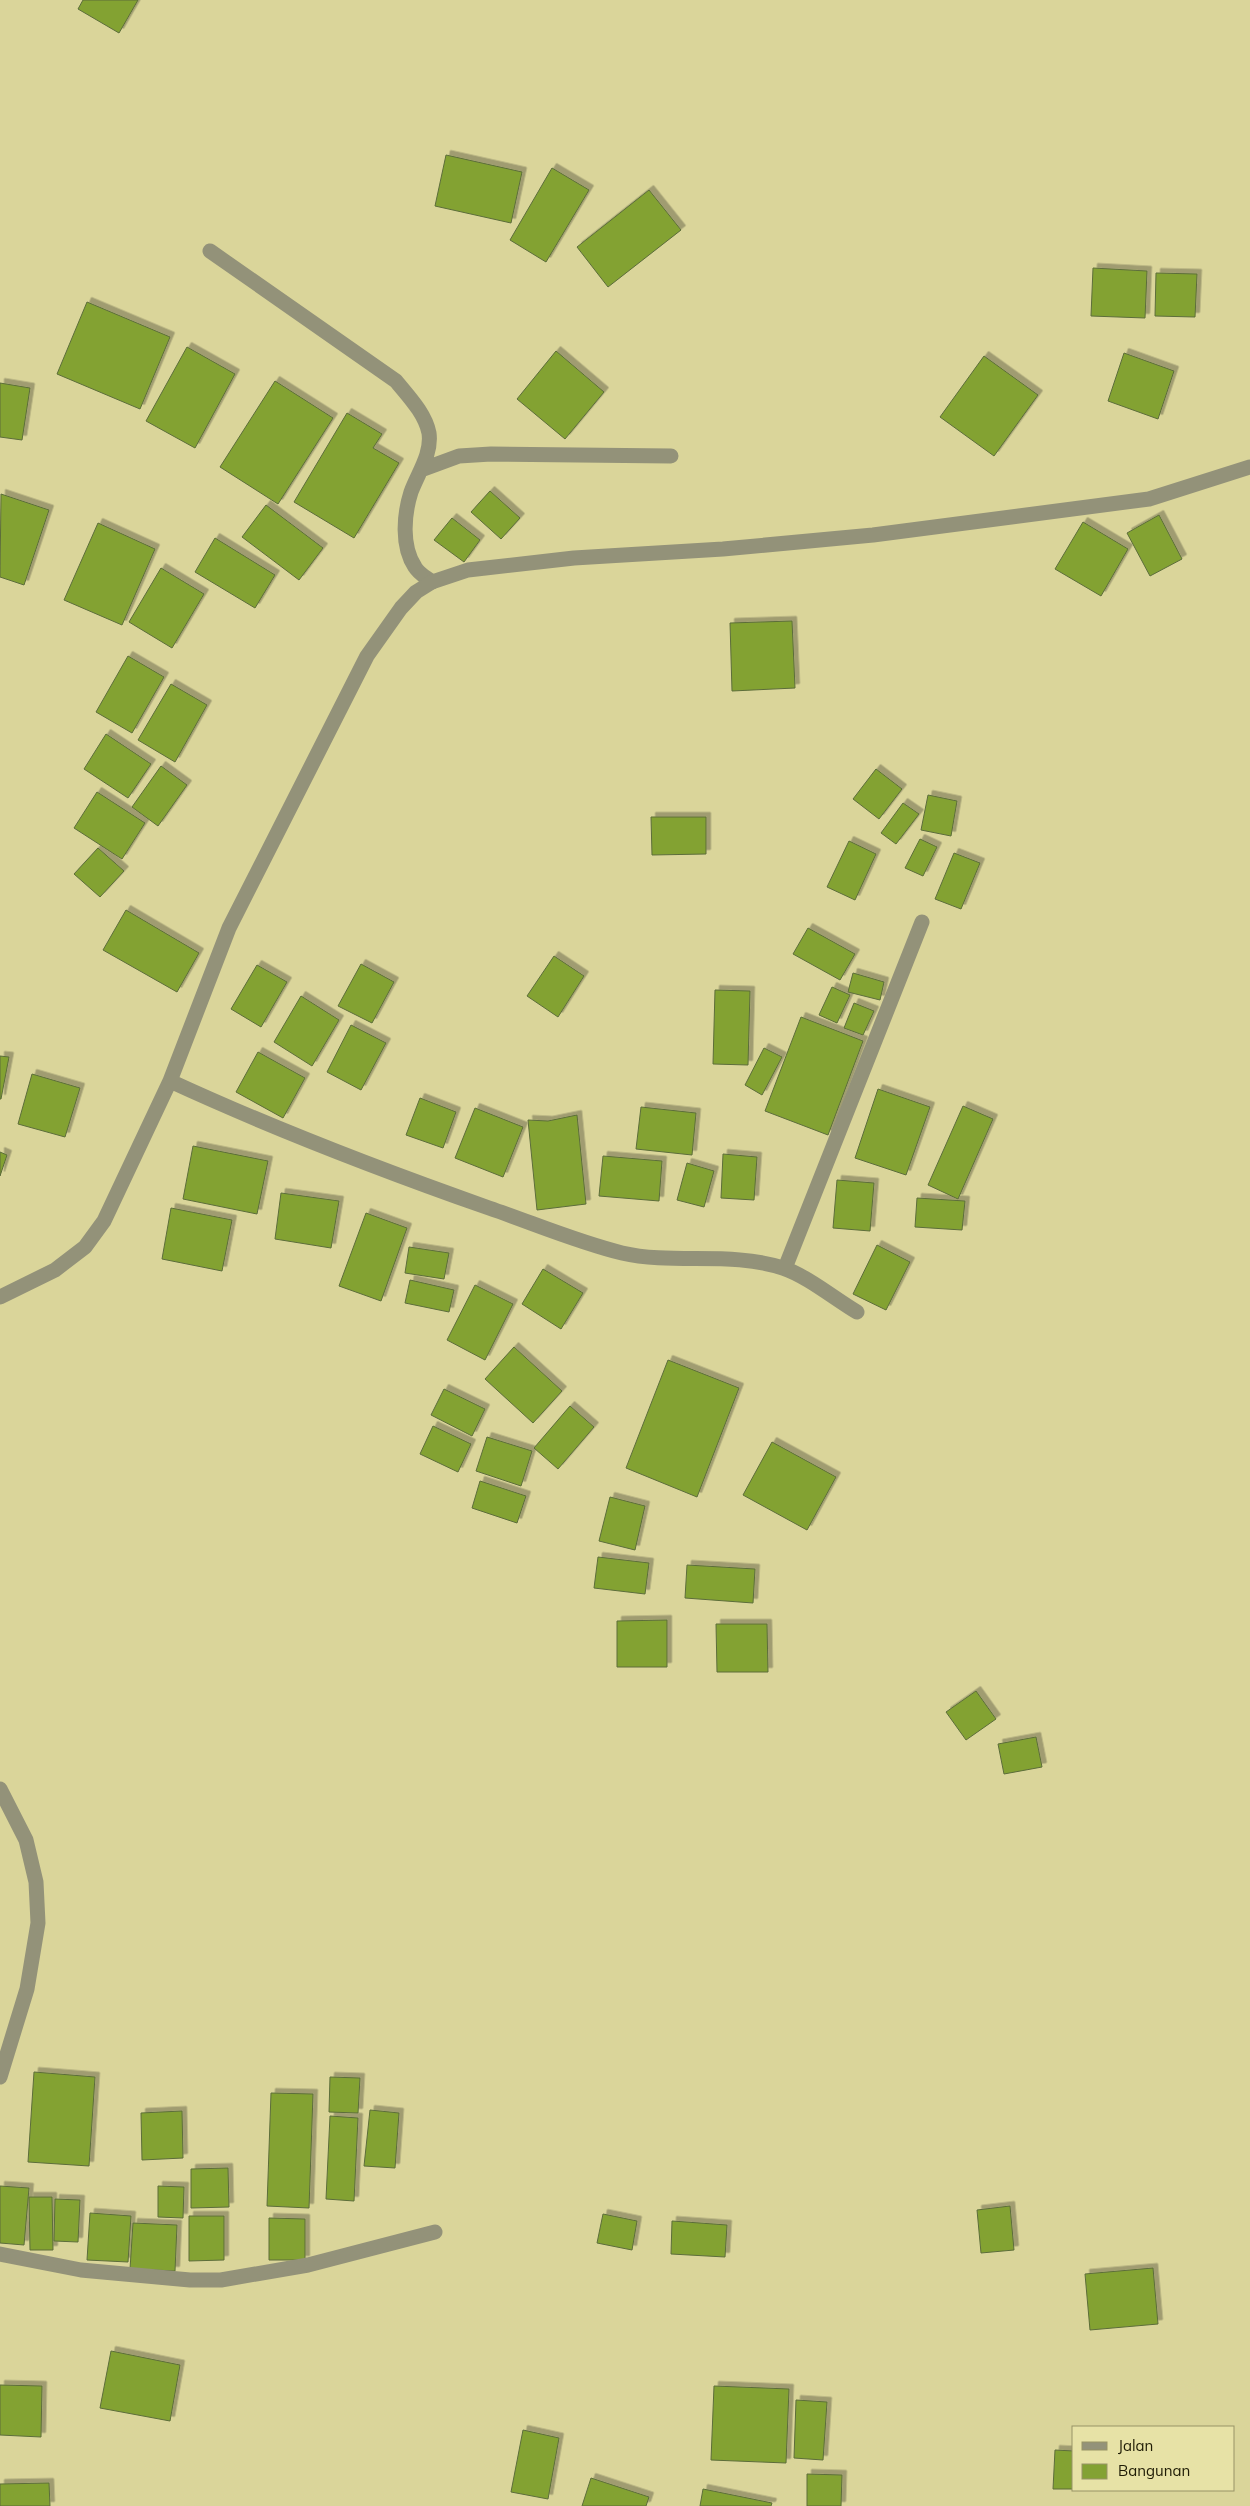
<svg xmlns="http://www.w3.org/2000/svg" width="1250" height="2506" viewBox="0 0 1250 2506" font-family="Mulish,sans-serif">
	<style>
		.building { fill: #83a233; stroke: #5c6d3a; filter: url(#shadow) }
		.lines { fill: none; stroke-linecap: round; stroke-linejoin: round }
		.lane { stroke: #939279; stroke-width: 15 }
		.street { stroke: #939279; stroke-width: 15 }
	</style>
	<defs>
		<filter id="shadow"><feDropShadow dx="4.5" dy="-4.5" stdDeviation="0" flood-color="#0004"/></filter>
	</defs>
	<rect width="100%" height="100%" fill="#dad59a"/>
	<path class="building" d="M83 0H138L119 33 78 9Z
		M446 155 522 172 511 223 435 206Z
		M552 168 589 190 546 262 510 240Z
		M649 190 681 230 608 287 577 247Z
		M1093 268 1147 271 1145 318 1091 316Z
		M1156 273 1197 274 1195 317 1155 316Z
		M87 302 170 337 140 409 57 374Z
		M187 347 235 374 195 448 146 421Z
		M556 351 604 392 565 439 517 399Z
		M1124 353 1174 371 1158 419 1108 401Z
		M984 356 1038 395 994 456 940 417Z
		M275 381 333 418 278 504 220 467Z
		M0 383 30 388 22 440 0 437Z
		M347 413 382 434 373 448 399 463 354 538 294 502Z
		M490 491 520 518 501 539 471 512Z
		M1 494 49 510 24 585 0 577Z
		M266 505 323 548 299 580 242 537Z
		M1159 515 1182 559 1150 576 1127 533Z
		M452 518 480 540 464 562 434 540Z
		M1083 522 1128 549 1101 596 1055 569Z
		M98 523 155 549 122 625 64 600Z
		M215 538 275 575 255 608 195 572Z
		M161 568 204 594 172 648 129 622Z
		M792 621 795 688 732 691 730 623Z
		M128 656 164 677 132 733 96 712Z
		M171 684 207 705 175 762 138 740Z
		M106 734 151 764 128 798 84 769Z
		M161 766 187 785 158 826 132 807Z
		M876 769 902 789 879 819 853 799Z
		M97 792 145 823 122 859 74 828Z
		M928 795 957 801 951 836 921 830Z
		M903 803 919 814 896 844 881 833Z
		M651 817H706V854L652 855Z
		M920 839 937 847 923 876 905 868Z
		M849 841 876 854 855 900 827 887Z
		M98 848 124 871 100 897 74 874Z
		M954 853 980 863 961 909 935 899Z
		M126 910 199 953 177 992 103 950Z
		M808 928 855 954 840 980 793 954Z
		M554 956 584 976 558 1017 527 996Z
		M361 964 394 982 372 1023 338 1006Z
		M257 965 287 982 261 1027 231 1009Z
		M853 973 884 982 880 1000 848 992Z
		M832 987 850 995 837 1023 819 1015Z
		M715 990 750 991 748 1065 713 1064Z
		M301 996 339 1020 312 1066 274 1042Z
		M854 1003 874 1011 863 1035 844 1028Z
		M801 1017 863 1041 828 1135 765 1111Z
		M351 1025 386 1043 361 1090 327 1072Z
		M764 1048 782 1057 762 1095 745 1085Z
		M258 1052 305 1078 283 1118 236 1092Z
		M0 1056 9 1057 1 1099H0Z
		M32 1074 80 1088 65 1137 18 1124Z
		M878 1089 930 1107 906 1175 855 1158Z
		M420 1098 456 1112 443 1148 406 1135Z
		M963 1106 993 1119 958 1199 928 1185Z
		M641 1107 696 1113 692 1155 636 1149Z
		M475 1108 523 1127 503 1177 455 1158Z
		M577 1115 586 1204 537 1210 528 1120 548 1121Z
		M193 1146 268 1161 257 1214 183 1199Z
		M0 1152 7 1155 0 1176Z
		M723 1154 757 1157 754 1200 721 1198Z
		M603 1156 662 1161 659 1201 599 1196Z
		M687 1163 714 1171 704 1207 677 1200Z
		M837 1180 874 1183 870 1231 833 1228Z
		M281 1193 339 1201 331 1248 275 1239Z
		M917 1198 965 1201 962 1230 915 1227Z
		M171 1208 232 1220 222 1271 162 1259Z
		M366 1213 407 1228 381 1301 339 1286Z
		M877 1245 910 1262 886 1310 853 1294Z
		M409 1247 449 1253 444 1279 405 1273Z
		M543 1269 583 1293 561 1329 522 1304Z
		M410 1280 454 1290 449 1312 405 1303Z
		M475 1285 513 1304 485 1360 447 1340Z
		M514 1347 562 1391 533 1423 485 1379Z
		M668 1360 739 1388 697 1497 626 1468Z
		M444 1389 485 1409 472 1436 431 1415Z
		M570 1406 594 1427 558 1469 534 1448Z
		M433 1426 471 1444 458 1472 420 1454Z
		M487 1437 532 1451 521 1486 476 1471Z
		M772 1442 836 1477 807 1530 743 1495Z
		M480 1481 526 1496 517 1523 472 1508Z
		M610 1497 645 1506 635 1550 599 1541Z
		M598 1557 649 1563 645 1594 594 1588Z
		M687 1565 755 1569 753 1603 685 1598Z
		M667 1620V1667H617V1621Z
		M716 1624H767L768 1672H717Z
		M976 1691 996 1719 966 1740 946 1712Z
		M1036 1737 1042 1767 1004 1774 998 1744Z
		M34 2072 95 2077 89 2166 28 2162Z
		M330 2077 360 2078 358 2113 329 2112Z
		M271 2093 313 2094 309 2208 267 2206Z
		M370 2110 399 2113 395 2168 364 2166Z
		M182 2111 183 2158 142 2160 141 2113Z
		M330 2116 358 2118 354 2201 326 2199Z
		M228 2168 229 2207 191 2208V2169Z
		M0 2186 29 2188 24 2245 0 2243Z
		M158 2186 184 2187 183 2218 158 2217Z
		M29 2197H52L53 2250H30Z
		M55 2199 80 2200 78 2242 54 2241Z
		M1010 2206 1014 2250 981 2253 977 2210Z
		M90 2213 131 2216 128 2262 87 2260Z
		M603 2214 637 2221 632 2250 597 2243Z
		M189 2216H224V2260L189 2261Z
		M269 2218 305 2219V2260H269Z
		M672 2221 727 2225 725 2257 671 2254Z
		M133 2223 177 2225 175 2271 130 2269Z
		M1153 2268 1158 2324 1090 2330 1085 2274Z
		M111 2351 180 2365 170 2421 100 2408Z
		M0 2385 42 2386 41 2437 0 2435Z
		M714 2386 789 2389 786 2463 711 2460Z
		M796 2400 827 2402 823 2460 794 2458Z
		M523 2430 559 2438 548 2499 511 2492Z
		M1055 2450 1074 2451V2489H1053Z
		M807 2474 842 2475 841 2506H807Z
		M591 2478 649 2497 646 2506H582Z
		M49 2483 50 2506H0V2484Z
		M703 2489 772 2503 771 2506H700Z"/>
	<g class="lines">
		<path class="lane" d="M210 251 396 381C408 396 425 413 429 433 432 454 418 473 411 492 404 514 401 546 415 567 418 573 427 578 432 582
			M421 470 459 456 491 454 671 456"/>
		<path class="street" d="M170 1081C274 1129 381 1170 489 1208 533 1223 577 1242 622 1253 674 1265 731 1251 783 1268 807 1276 835 1299 857 1312
			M785 1268 922 922
			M0 1297 55 1270 85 1247 104 1221 170 1081 229 928 367 656 401 608 416 592 432 582 468 570 574 558 723 549 873 535 1149 499 1250 467
			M0 1789 26 1840 36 1882 38 1923 27 1989 0 2077
			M0 2254 81 2270 190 2280H221L308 2265 435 2232"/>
	</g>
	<rect x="1072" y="2426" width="162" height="65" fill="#e7e2a6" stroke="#979366"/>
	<rect x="1082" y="2442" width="25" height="8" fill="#939279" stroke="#979366"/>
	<text x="1118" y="2451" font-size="15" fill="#1f1c05">Jalan</text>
	<rect x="1082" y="2464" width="25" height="15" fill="#83a233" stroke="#979366"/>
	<text x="1118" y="2476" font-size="15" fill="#1f1c05">Bangunan</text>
</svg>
